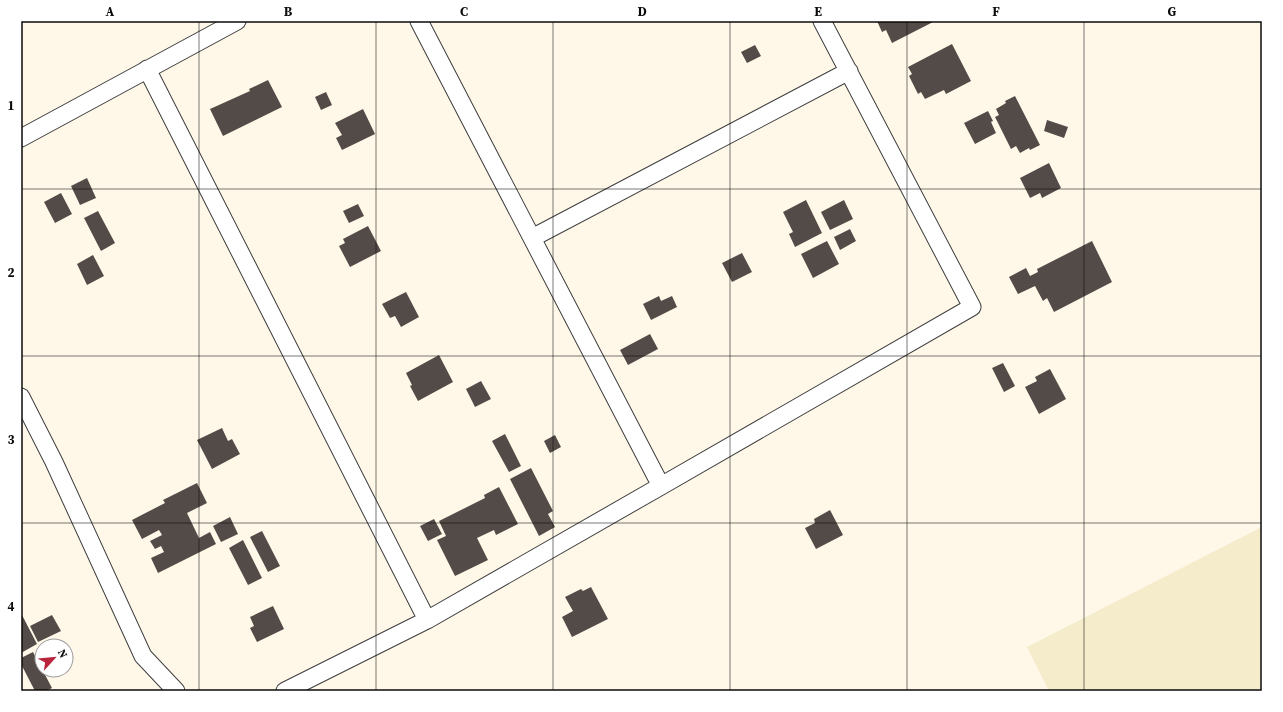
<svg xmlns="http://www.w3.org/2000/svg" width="1283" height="712" viewBox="0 0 1283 712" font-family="'Source Serif 4',serif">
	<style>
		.farmland { fill: #f4ecca }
		.building { fill: #534b47 }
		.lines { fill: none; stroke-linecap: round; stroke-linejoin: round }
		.minor-casing { stroke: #3e3e3e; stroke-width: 19 }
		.minor { stroke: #fff; stroke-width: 17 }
		.grid { fill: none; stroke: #0b0b0b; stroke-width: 1; stroke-opacity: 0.55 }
		.neatline { fill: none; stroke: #0b0b0b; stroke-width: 1.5 }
		.grid-label { font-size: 13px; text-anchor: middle; font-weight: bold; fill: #0b0b0b }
	</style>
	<rect width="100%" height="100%" fill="#fff8e9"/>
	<path class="farmland" d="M1262 527V691H1049L1027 647Z"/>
	<path class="building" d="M877 21H935L892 43 886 30 882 32Z
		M952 44 971 81 946 94 944 90 925 99 921 92 918 94 909 76 912 74 908 67Z
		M755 45 761 56 747 63 741 52Z
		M268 80 282 107 223 136 210 109 250 91 249 89Z
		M326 92 332 105 321 110 315 97Z
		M1015 96 1040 145 1030 150 1029 148 1020 153 1016 146 1011 149 995 117 999 115 996 109 1006 103 1005 101Z
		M363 109 375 134 342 150 336 138 342 135 335 123Z
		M988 111 993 121 991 122 996 133 975 144 964 123Z
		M1047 120 1068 127 1064 138 1044 131Z
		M1049 163 1061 188 1042 198 1040 193 1030 198 1020 178Z
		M87 178 96 198 80 205 71 186Z
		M61 193 72 214 55 223 44 202Z
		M806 200 822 233 795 247 789 234 793 232 783 212Z
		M844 200 853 219 830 230 821 212Z
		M358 204 364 216 349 223 343 211Z
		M98 211 115 243 101 251 84 218Z
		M368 226 381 251 350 267 339 246 345 243 343 239Z
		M850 229 856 241 840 250 834 237Z
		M827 241 839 264 813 278 801 254Z
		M1092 241 1112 282 1054 312 1047 298 1043 301 1035 286 1018 294 1009 277 1026 268 1030 276 1038 272 1037 269Z
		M742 253 752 272 732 282 722 263Z
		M93 255 104 276 87 285 77 264Z
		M406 292 419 317 401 327 395 316 390 318 382 304Z
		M659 296 661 301 672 296 677 307 651 320 643 304Z
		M650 334 658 349 628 365 620 350Z
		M439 355 453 382 418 401 410 386 412 385 406 373Z
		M1003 363 1015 386 1004 392 992 368Z
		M1050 369 1066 399 1039 414 1025 387 1037 381 1035 377Z
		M481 381 491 399 475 407 466 389Z
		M222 428 228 441 232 439 240 454 212 469 197 440Z
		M505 434 521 466 509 472 492 441Z
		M555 435 561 447 550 453 544 441Z
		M531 468 553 511 548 514 555 527 539 536 510 479Z
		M197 483 207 503 187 513 199 538 210 532 216 544 158 573 151 558 164 552 161 546 155 549 150 541 162 535 159 530 142 539 132 520 165 503 163 500Z
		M499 487 518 524 496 535 494 530 477 538 488 560 455 576 437 540 446 536 439 521 485 498 484 495Z
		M830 510 843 535 816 549 805 528 815 523 814 519Z
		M230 517 238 534 221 542 213 526Z
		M434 519 442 534 428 541 420 526Z
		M262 531 280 566 268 572 250 537Z
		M243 540 262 578 248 585 229 548Z
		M591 587 608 619 572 637 562 617 573 611 565 597 581 589 583 591Z
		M273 606 284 629 257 642 250 628 254 626 250 617Z
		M21 615H22L37 644 21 653Z
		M52 615 61 631 38 642 30 626Z
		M33 652 52 688 46 691H35L21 664V658Z"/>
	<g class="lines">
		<defs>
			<path id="minor" d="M419 21 661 486
				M147 69 427 620
				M21 138 237 21
				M532 238 849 71
				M21 397 54 462 143 656 176 691
				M285 691 427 620 661 486 972 307 822 21"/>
		</defs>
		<use href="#minor" class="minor-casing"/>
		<use href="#minor" class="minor"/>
	</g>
	<path class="grid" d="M199 21V691M376 21V691M553 21V691M730 21V691M907 21V691M1084 21V691M21 189H1262M21 356H1262M21 523H1262"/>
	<rect width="1283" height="712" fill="none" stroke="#ffffff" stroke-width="44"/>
	<g transform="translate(54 658) rotate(63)"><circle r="19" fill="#ffffff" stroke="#9d9d9d"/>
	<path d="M0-3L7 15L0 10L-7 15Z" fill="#b9243c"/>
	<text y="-6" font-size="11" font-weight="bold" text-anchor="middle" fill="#0b0b0b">N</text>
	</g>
	<rect x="22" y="22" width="1239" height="668" class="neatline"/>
	<g class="grid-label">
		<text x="110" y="16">A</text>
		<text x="288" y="16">B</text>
		<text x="464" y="16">C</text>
		<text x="642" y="16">D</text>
		<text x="818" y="16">E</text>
		<text x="996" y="16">F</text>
		<text x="1172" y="16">G</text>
		<text x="11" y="110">1</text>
		<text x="11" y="277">2</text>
		<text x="11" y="444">3</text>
		<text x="11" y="611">4</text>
	</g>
</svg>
